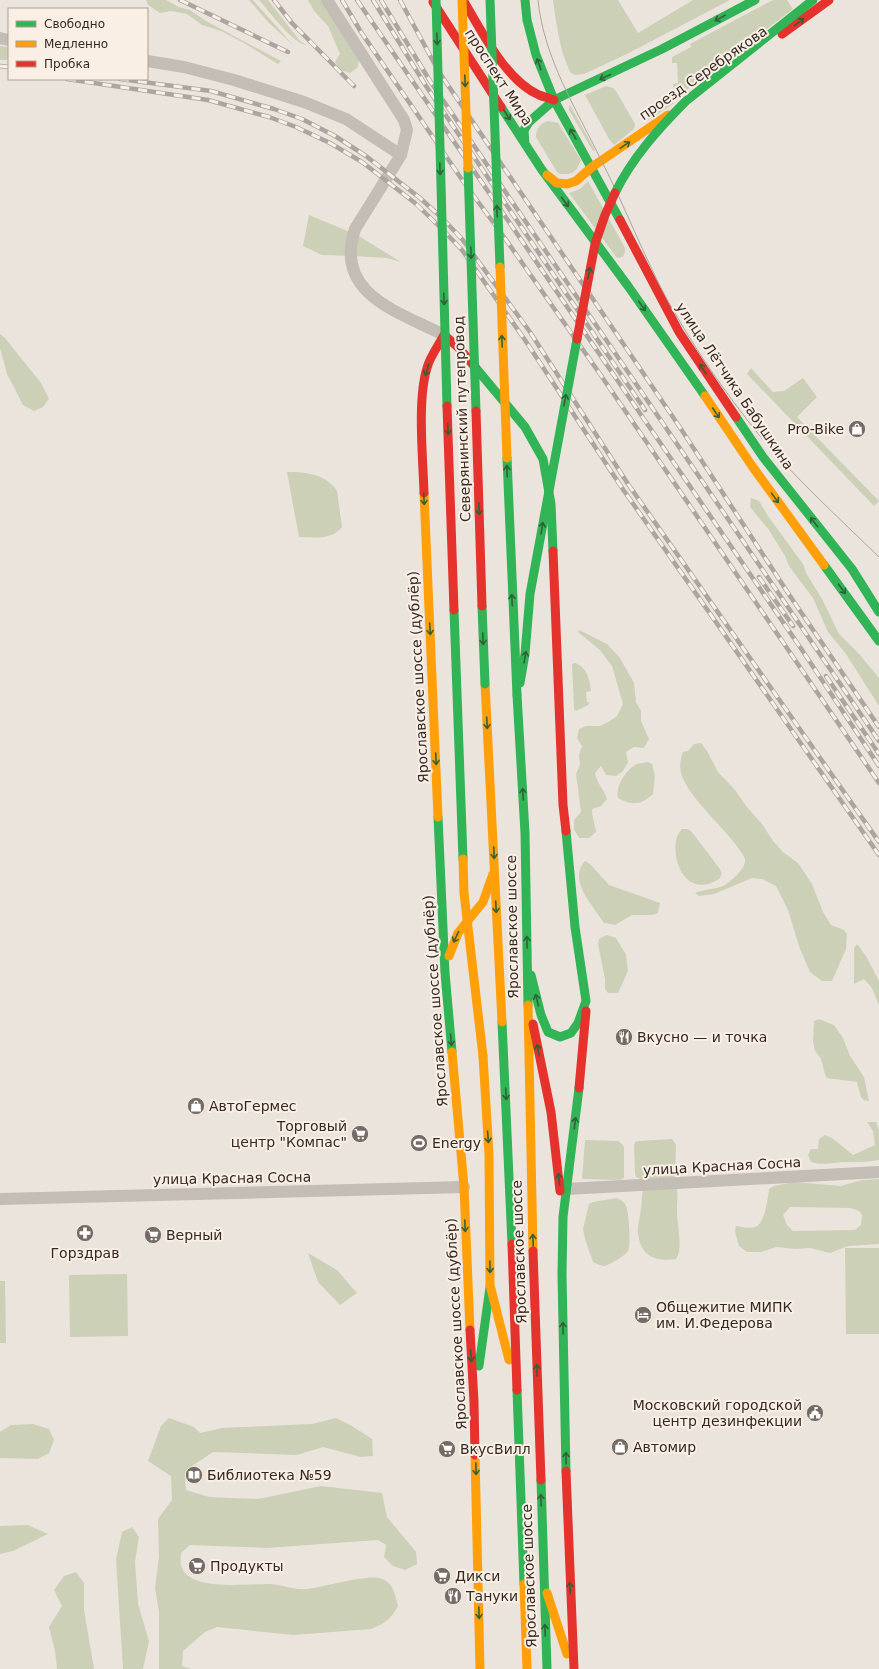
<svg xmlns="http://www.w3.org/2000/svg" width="879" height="1669" viewBox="0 0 879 1669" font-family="'DejaVu Sans',sans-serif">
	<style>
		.green { fill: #ccd0b6; fill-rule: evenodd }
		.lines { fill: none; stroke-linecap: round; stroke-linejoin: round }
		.street { stroke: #c4bdb6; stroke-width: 12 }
		.fast { stroke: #30b455; stroke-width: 9 }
		.slow { stroke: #ff9f0a; stroke-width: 9 }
		.jam { stroke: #e5322d; stroke-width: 9 }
		.tram { stroke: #aba5a1; stroke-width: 1 }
		.rail-casing { stroke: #aba5a1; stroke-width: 4.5 }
		.rail { stroke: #f9efe4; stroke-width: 3; stroke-dasharray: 9; stroke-linecap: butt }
		.fast-bridge { stroke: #30b455; stroke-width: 9 }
		.slow-bridge { stroke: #ff9f0a; stroke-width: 9 }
		.jam-bridge { stroke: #e5322d; stroke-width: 9 }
		.oneway { stroke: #326138 }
		.labels { text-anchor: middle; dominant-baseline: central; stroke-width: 4; stroke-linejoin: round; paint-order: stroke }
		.street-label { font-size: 14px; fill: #342a25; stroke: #f9efe4 }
		.poi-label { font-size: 14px; fill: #342a25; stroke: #f9efe4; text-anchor: start }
	</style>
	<rect width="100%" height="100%" fill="#ebe4dd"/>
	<path class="green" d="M146 0H166L179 7 190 10 206 21 281 61 278 64 244 43 221 31 202 25 187 14 171 11 160 13 148 5Z
		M249 0H253L293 45 269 23Z
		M259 0H268L300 41 307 45C294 45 268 10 259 0Z
		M308 0H324L359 58 358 67 350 73 340 70 335 62 340 54 328 26 314 11Z
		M553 0H618L638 33 693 0H730L627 54 584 74 575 75 571 73C560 53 556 22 553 0Z
		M773 0H787L793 9 680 95 674 89 673 84 678 83 677 63H672V57L691 47 690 44Z
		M0 46 9 47V60H0Z
		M606 86 613 88 616 91 635 124 634 129 614 145 609 139 585 95Z
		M670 100 673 101V104L647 121V115Z
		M570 105 595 150 594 151H593L569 110V106Z
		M548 121 558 123 581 160 577 169 572 173 568 174H560L557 172 536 137C536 128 541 123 548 121Z
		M588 181 625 248V252L623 257 617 258 569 193 580 189Z
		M309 215 357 235 401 262 386 258 354 256 322 255 303 246Z
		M0 334 5 338 41 383 49 399 43 407 34 411 23 405 7 374 0 348Z
		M751 368 773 392 784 391 803 378 817 397 797 417 879 501 874 506 747 374Z
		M287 472C306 472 326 474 337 491L342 527C330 541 315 537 299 537Z
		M751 498 759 501 768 516 803 564 806 573 822 599 839 634 860 655 879 678V706L846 654 828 632 813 598 789 566 785 556 769 530 750 507Z
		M579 630 607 644 620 658 634 683 636 702 641 711V721L649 739 644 748 634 747 626 752 628 762 623 771 616 776 606 775 601 766 595 773C597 784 604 789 607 799L601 806 592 809C592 817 595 824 596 832L589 838H579L574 829V820L581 812 576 774 580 765 579 755 582 746 577 738 579 729 586 726H600L610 721 617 716 623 704 612 666 600 650 578 632Z
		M575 663C587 667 590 680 591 691L586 692 587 702H590L588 705 576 711 574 709 572 664Z
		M701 743 707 751 718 772 735 790 746 806 762 824 773 841 783 852 798 863 812 884 823 912 831 925 844 930 847 934 846 949 832 981H822L810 972 800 949 788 910 776 886 762 879 752 878 714 894 699 896 695 893C703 889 719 889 725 885 732 880 743 871 745 862 746 857 741 853 739 849 723 826 691 800 682 776 679 769 680 759 683 752L688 751 694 744Z
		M648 762 652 764 655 776 653 794C641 805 633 806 618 798 615 787 625 771 635 765 638 763 644 763 648 762Z
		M682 829H687L691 831 720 869 722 874 719 879C682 903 665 846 682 829Z
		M585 861 590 864 609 885 660 903 658 913 653 915H632L615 925 604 923C594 907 567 880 585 861Z
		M607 935 616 938 626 955 628 971 618 993H608L605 989V979L598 944 599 939Z
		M857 944 866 956 879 981V1005L872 988 864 979 854 984V948Z
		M819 1019 834 1025 843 1038 850 1056 864 1077 869 1101 864 1100 861 1097 857 1082 827 1078 825 1074 821 1059 815 1051 813 1041 814 1021Z
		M867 1122H876L879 1130V1160C868 1162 858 1162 847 1162 834 1162 823 1166 811 1162L808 1155 811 1149H818L819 1139 825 1135 832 1138 853 1155 875 1145 873 1131Z
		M672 1139 676 1145 675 1176 672 1178 641 1179 636 1177 635 1174 634 1146 635 1142 638 1141Z
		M585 1140 618 1141 622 1144 624 1147V1178L620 1180 582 1179Z
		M879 1179V1244L848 1246 830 1253 810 1248 796 1249 776 1247 761 1252H747L739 1246 735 1231 736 1226C742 1227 750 1229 755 1227 765 1224 768 1198 769 1189L774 1186 794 1182 841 1186 862 1180ZM790 1207 850 1208 859 1211 862 1215 861 1225 855 1230 793 1231 787 1225 783 1215Z
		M668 1186 677 1189C678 1197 677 1201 677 1208 676 1222 684 1247 676 1259 655 1262 641 1256 638 1234 637 1226 640 1217 641 1209 642 1202 641 1195 644 1188Z
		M617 1198C620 1200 625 1202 626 1206 629 1211 631 1246 628 1251 626 1255 609 1265 605 1266 601 1266 597 1264 593 1262L585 1239 583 1229 589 1204 593 1202Z
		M845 1248H879V1334H846Z
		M308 1253 337 1270 357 1293 340 1305 318 1282Z
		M127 1274 128 1336 70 1337 69 1275Z
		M0 1281H5L6 1343H0Z
		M169 1418 194 1427 200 1433 222 1428 312 1424 336 1418 352 1426 372 1439 373 1456 361 1457 323 1447 297 1455 213 1452 192 1466 189 1475 185 1478 186 1490 209 1497 258 1499 321 1486 382 1493 387 1517 416 1552 417 1564 405 1570 393 1566 384 1557 386 1545 378 1540 267 1548 190 1545 181 1553C181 1557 180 1562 181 1565 187 1593 251 1583 271 1584 283 1585 295 1590 307 1589 324 1587 365 1575 379 1578 393 1581 395 1594 398 1606 391 1619 384 1624 371 1629L293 1635 217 1627 205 1632 183 1651 182 1666 191 1669H159V1612L155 1588 159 1557 158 1519 172 1500 171 1476 148 1461 161 1426Z
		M33 1424 49 1429 54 1440 49 1453 38 1459 0 1458V1432L11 1425Z
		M28 1525 48 1534 13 1551 0 1554V1526Z
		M132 1527 139 1537 135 1562 138 1604 149 1641 143 1669H123L116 1560 122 1532Z
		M76 1572 84 1583V1610L94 1669H57L55 1651 49 1627 62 1606 54 1590 64 1576Z"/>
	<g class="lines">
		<path class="street" d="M327 0 404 120 407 130 401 155 355 229C333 294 399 312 444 335
			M0 38 9 40
			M147 61 184 67 234 80 304 102 346 119 401 155
			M567 1189 879 1172
			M0 1199 464 1187"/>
		<path class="fast" d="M525 0 527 20 536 55 554 100 620 220
			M501 107 542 170 628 286 705 396
			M525 144 524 130 529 122 554 100 662 49 755 0
			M475 367 525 427 543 459 551 504 553 551
			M736 417 763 457 852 569 879 612
			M824 565 879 641
			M517 695 525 833 528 1005
			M438 817 445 973 452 1052
			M531 975 541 1015 548 1032 560 1037 571 1033 578 1023 586 1001 575 927 566 831
			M502 1022 512 1244
			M479 1366 490 1287
			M517 1390 524 1584
			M566 1471 562 1275 563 1217 579 1088
			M541 1480 547 1669"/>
		<path class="slow" d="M547 175 557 183 567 184 576 181 592 167 668 115
			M705 396 752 466 824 565
			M424 493 438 817
			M485 684 502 1022
			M449 956 458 933 483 902 493 874
			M528 1005 533 1251
			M452 1052 464 1187 470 1330
			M483 1056 489 1155 490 1285 509 1360
			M475 1455 480 1669
			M524 1584 527 1669
			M547 1593 567 1654"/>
		<path class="jam" d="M463 0C482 31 505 80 539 95 544 97 549 98 554 100
			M433 2 501 107
			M782 34 829 0
			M620 220 679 332 736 417
			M424 493C423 458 417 400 427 368 430 356 439 345 444 335L459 348 475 367
			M553 551 563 805 566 831
			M533 1024 551 1112 560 1191
			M579 1088 586 1011
			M512 1244 517 1390
			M533 1251 541 1480
			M470 1330 474 1402 475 1455
			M566 1471 574 1669"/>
		<path class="tram" d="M538 0C544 59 576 108 601 160 625 206 643 255 668 301 694 348 726 394 760 436 796 479 839 518 879 557"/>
		<defs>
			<path id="rail" d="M180 0 288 52
				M274 0 292 23 354 86
				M342 0 361 32 465 184 504 237 600 374 879 783
				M357 0 800 647 879 766
				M373 0 426 86 645 410
				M381 0 430 81 879 741
				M400 0 439 72 681 429 790 596 879 727
				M0 66 9 67
				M67 79 208 100 269 117 296 127 330 143 362 162 415 203 442 229 462 250 525 340 622 488 879 855
				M120 79 211 91 274 109 302 119 335 136 366 156 420 198 443 219 462 239 530 332 628 484 879 842
				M759 577 793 626
				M826 676 879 754"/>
		</defs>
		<use href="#rail" class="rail-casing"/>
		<use href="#rail" class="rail"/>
		<path class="fast-bridge" d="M436 0 447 406
			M490 0 500 267
			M468 168 476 411
			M615 193C632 158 659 128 686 101L813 0
			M507 458 517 695
			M482 606 485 684
			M454 610 463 859
			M520 683 525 654 530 594 577 339"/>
		<path class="slow-bridge" d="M462 0 468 168
			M500 267 507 458
			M463 859 464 893 483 1056"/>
		<path class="jam-bridge" d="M577 339 595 244 605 215 615 193
			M447 406 454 610
			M476 411 482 606"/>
	</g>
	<defs><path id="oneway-shaft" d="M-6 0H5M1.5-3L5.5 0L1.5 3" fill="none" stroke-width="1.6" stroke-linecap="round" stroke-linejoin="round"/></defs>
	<g class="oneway">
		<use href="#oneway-shaft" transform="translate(720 18) rotate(152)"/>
		<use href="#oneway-shaft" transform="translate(799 22) rotate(-36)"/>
		<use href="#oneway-shaft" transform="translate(437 39) rotate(88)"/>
		<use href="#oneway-shaft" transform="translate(539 64) rotate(-110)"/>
		<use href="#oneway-shaft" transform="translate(605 77) rotate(155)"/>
		<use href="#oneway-shaft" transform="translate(465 81) rotate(88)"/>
		<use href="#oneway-shaft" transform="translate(507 115) rotate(57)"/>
		<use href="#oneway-shaft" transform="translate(573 134) rotate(-120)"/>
		<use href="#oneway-shaft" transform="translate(625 145) rotate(-34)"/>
		<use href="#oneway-shaft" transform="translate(440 169) rotate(88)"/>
		<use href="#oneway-shaft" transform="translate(565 202) rotate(53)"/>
		<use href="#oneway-shaft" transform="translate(497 211) rotate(-92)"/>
		<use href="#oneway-shaft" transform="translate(471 253) rotate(88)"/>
		<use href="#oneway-shaft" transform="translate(589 273) rotate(-79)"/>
		<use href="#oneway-shaft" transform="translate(444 299) rotate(88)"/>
		<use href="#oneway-shaft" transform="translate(642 306) rotate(55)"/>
		<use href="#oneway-shaft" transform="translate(502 341) rotate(-92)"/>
		<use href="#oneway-shaft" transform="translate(703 369) rotate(-124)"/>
		<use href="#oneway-shaft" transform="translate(427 370) rotate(106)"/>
		<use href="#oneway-shaft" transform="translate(565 400) rotate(-79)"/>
		<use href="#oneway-shaft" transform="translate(716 413) rotate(56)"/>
		<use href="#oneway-shaft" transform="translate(448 429) rotate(88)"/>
		<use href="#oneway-shaft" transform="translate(507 471) rotate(-92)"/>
		<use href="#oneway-shaft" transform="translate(775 498) rotate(54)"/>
		<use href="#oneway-shaft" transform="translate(424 499) rotate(88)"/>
		<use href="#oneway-shaft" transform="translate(479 509) rotate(88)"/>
		<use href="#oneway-shaft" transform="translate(814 522) rotate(-128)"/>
		<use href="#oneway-shaft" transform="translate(542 528) rotate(-80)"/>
		<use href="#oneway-shaft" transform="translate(842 589) rotate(53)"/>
		<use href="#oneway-shaft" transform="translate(512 600) rotate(-93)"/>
		<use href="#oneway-shaft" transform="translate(430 629) rotate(87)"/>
		<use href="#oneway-shaft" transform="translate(483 639) rotate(88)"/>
		<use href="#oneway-shaft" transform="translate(525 657) rotate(-81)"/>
		<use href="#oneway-shaft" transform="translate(487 723) rotate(87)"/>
		<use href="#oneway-shaft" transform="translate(436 759) rotate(87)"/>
		<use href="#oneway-shaft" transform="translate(523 794) rotate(-93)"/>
		<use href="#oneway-shaft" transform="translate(494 853) rotate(88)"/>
		<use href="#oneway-shaft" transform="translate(496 907) rotate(87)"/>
		<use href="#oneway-shaft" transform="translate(456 937) rotate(115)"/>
		<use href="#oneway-shaft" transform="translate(527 942) rotate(-91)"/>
		<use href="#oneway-shaft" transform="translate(537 1000) rotate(-104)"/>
		<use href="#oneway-shaft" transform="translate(451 1040) rotate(85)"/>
		<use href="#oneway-shaft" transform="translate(538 1050) rotate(-102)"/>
		<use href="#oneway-shaft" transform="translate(506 1094) rotate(87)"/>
		<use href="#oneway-shaft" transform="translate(575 1123) rotate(-83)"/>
		<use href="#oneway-shaft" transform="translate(488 1137) rotate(86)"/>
		<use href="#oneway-shaft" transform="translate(559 1179) rotate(-96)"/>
		<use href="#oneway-shaft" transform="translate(465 1226) rotate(88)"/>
		<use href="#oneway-shaft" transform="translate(533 1240) rotate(-92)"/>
		<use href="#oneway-shaft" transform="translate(490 1267) rotate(89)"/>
		<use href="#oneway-shaft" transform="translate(563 1328) rotate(-91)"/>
		<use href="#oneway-shaft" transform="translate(471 1356) rotate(87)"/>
		<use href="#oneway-shaft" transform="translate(537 1370) rotate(-92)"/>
		<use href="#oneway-shaft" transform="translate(566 1458) rotate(-91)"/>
		<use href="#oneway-shaft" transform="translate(476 1469) rotate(89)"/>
		<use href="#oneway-shaft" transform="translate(541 1500) rotate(-92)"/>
		<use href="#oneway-shaft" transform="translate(570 1588) rotate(-93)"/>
		<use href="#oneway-shaft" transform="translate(479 1613) rotate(88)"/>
		<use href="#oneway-shaft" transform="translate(545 1630) rotate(-92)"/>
	</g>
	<defs>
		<symbol id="shop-disc" viewBox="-11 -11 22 22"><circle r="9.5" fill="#746b65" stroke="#f9efe4"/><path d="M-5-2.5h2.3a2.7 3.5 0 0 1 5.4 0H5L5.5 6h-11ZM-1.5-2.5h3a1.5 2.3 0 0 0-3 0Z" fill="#fff"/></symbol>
		<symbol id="restaurant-disc" viewBox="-11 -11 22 22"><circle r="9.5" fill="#746b65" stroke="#f9efe4"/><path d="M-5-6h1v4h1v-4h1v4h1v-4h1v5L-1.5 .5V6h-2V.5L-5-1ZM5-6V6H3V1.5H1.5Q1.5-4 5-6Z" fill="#fff"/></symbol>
		<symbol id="supermarket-disc" viewBox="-11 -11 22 22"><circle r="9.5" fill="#746b65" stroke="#f9efe4"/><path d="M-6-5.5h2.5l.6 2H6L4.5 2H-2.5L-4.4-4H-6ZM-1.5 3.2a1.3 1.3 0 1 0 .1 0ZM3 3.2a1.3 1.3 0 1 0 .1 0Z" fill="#fff"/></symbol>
		<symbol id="stadium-disc" viewBox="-11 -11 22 22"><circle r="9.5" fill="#746b65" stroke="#f9efe4"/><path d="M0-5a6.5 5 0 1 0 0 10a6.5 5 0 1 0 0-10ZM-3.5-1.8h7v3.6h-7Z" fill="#fff"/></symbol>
		<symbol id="pharmacy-disc" viewBox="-11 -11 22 22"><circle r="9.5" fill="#746b65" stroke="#f9efe4"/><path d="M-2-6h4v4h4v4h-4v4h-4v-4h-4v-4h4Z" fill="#fff"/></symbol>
		<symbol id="hotel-disc" viewBox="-11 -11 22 22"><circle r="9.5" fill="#746b65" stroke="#f9efe4"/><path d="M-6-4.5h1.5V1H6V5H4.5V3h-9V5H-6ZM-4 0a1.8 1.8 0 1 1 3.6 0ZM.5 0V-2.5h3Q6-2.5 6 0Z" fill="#fff"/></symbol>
		<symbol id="civic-disc" viewBox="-11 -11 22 22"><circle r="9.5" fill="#746b65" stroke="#f9efe4"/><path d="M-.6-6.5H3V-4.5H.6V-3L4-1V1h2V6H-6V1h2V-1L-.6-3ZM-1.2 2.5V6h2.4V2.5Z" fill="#fff"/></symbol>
		<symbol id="library-disc" viewBox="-11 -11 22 22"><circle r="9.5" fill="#746b65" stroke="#f9efe4"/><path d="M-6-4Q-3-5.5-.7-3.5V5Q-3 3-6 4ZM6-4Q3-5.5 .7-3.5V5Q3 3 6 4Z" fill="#fff"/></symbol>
	</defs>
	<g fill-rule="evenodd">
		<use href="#shop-disc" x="847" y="419" width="20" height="20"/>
		<use href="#restaurant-disc" x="614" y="1027" width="20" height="20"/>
		<use href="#shop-disc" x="186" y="1096" width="20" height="20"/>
		<use href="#supermarket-disc" x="350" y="1124" width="20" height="20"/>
		<use href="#stadium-disc" x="409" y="1133" width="20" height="20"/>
		<use href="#pharmacy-disc" x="75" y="1223" width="20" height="20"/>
		<use href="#supermarket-disc" x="143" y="1225" width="20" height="20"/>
		<use href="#hotel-disc" x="633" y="1305" width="20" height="20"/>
		<use href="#civic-disc" x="805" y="1403" width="20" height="20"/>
		<use href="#shop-disc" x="610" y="1437" width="20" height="20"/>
		<use href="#supermarket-disc" x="437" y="1439" width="20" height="20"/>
		<use href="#library-disc" x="184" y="1465" width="20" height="20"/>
		<use href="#supermarket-disc" x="187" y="1556" width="20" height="20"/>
		<use href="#supermarket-disc" x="432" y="1566" width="20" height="20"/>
		<use href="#restaurant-disc" x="443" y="1586" width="20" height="20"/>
	</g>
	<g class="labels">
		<g class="street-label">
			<text transform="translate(703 73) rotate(-35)">проезд Серебрякова</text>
			<text transform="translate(499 77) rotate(57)">проспект Мира</text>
			<text transform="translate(735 386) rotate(56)">улица Лётчика Бабушкина</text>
			<text transform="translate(462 419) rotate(-92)">Северянинский путепровод</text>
			<text transform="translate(418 677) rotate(-93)">Ярославское шоссе (дублёр)</text>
			<text transform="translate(512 927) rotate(-91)">Ярославское шоссе</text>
			<text transform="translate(435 1001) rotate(-94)">Ярославское шоссе (дублёр)</text>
			<text transform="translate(722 1166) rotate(-3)">улица Красная Сосна</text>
			<text transform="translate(232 1178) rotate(-1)">улица Красная Сосна</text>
			<text transform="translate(519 1252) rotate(-92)">Ярославское шоссе</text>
			<text transform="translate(456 1324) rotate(-93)">Ярославское шоссе (дублёр)</text>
			<text transform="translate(529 1576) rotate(-92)">Ярославское шоссе</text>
		</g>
		<g class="poi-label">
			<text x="844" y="429" text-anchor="end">Pro-Bike</text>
			<text x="637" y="1037">Вкусно — и точка</text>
			<text x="209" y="1106">АвтоГермес</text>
			<text x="347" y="1126" text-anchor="end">Торговый<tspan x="347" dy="16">центр "Компас"</tspan></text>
			<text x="432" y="1143">Energy</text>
			<text x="166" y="1235">Верный</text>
			<text x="85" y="1253" text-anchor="middle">Горздрав</text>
			<text x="656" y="1307">Общежитие МИПК<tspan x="656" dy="16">им. И.Федерова</tspan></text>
			<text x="802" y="1405" text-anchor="end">Московский городской<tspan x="802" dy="16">центр дезинфекции</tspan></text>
			<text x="633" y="1447">Автомир</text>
			<text x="460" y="1449">ВкусВилл</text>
			<text x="207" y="1475">Библиотека №59</text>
			<text x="210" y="1566">Продукты</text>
			<text x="455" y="1576">Дикси</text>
			<text x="466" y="1596">Тануки</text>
		</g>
	</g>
	<rect x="8" y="8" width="140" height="72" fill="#f9efe4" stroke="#aaa098"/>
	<rect x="16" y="21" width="20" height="6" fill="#30b455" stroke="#aaa098"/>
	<text x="44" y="28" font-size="12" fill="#342a25">Свободно</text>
	<rect x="16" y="41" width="20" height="6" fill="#ff9f0a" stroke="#aaa098"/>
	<text x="44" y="48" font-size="12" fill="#342a25">Медленно</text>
	<rect x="16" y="61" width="20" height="6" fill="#e5322d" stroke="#aaa098"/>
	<text x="44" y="68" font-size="12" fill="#342a25">Пробка</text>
</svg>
